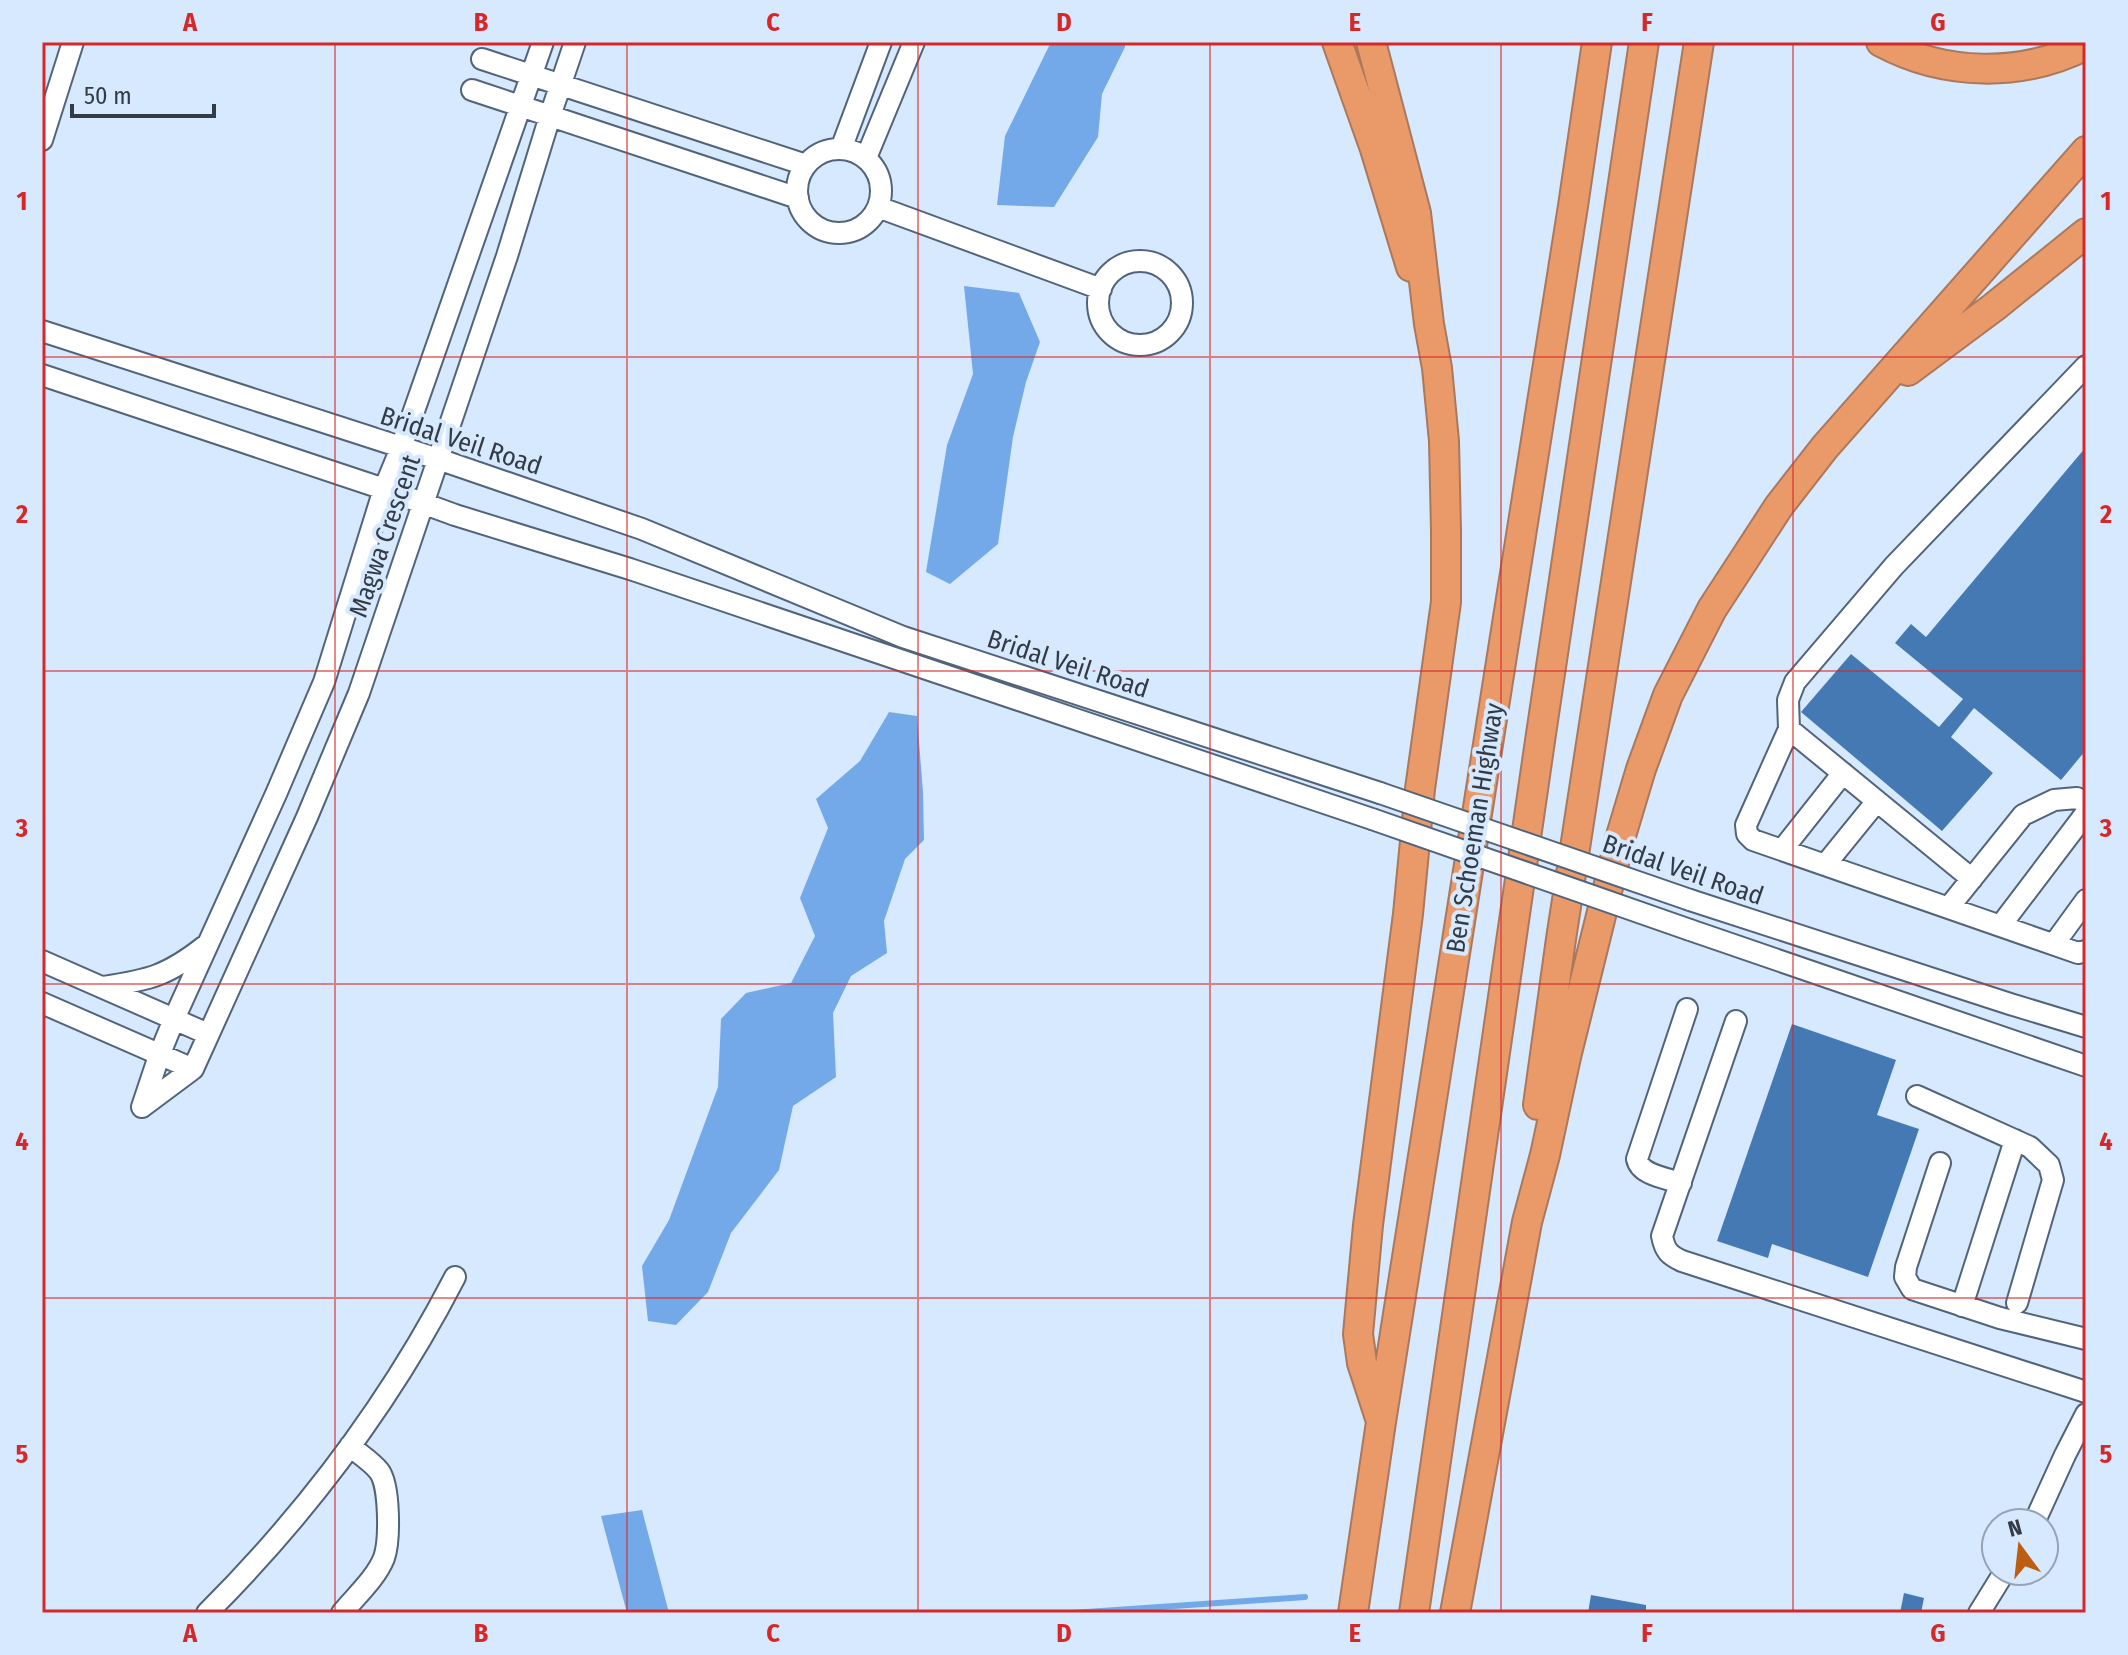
<svg xmlns="http://www.w3.org/2000/svg" width="2128" height="1655" viewBox="0 0 2128 1655" font-family="'Fira Sans Condensed',sans-serif">
	<style>
		.water { fill: #73a9e8 }
		.lines { fill: none; stroke-linecap: round; stroke-linejoin: round }
		.stream { stroke: #73a9e8; stroke-width: 6 }
		.building { fill: #4479b4 }
		.minor-casing { stroke: #51647b; stroke-width: 24 }
		.highway-casing { stroke: #aa785d; stroke-width: 32 }
		.minor { stroke: #fff; stroke-width: 20 }
		.highway { stroke: #ea9969; stroke-width: 28 }
		.minor-bridge-casing { stroke: #51647b; stroke-width: 24; stroke-linecap: butt }
		.minor-bridge { stroke: #fff; stroke-width: 20 }
		.grid { fill: none; stroke: #d62828; stroke-width: 2; stroke-opacity: 0.55 }
		.labels { text-anchor: middle; dominant-baseline: central; stroke-width: 8; stroke-linejoin: round; paint-order: stroke }
		.street-label { font-size: 26px; fill: #333b46; stroke: #d7e9fe }
		.neatline { fill: none; stroke: #d62828; stroke-width: 3 }
		.grid-label { font-size: 26px; text-anchor: middle; font-weight: bold; fill: #d62828 }
	</style>
	<rect width="100%" height="100%" fill="#d7e9fe"/>
	<path class="water" d="M1051 42H1125V47L1102 94 1098 137 1054 207 997 205 1005 136Z
		M964 286 1019 293 1040 342 1026 382 1013 437 998 544 950 584 926 572 947 445 973 374Z
		M889 712 917 716 923 792 924 840 905 859 884 921 887 953 851 976 833 1013 836 1077 793 1106 779 1170 731 1233 708 1292 676 1325 648 1321 642 1266 669 1220 718 1087 721 1019 746 993 791 983 815 936 800 898 828 828 816 799 860 761Z
		M642 1510 669 1613H627L601 1516Z"/>
	<g class="lines">
		<path class="stream" d="M1072 1613 1305 1597"/>
	</g>
	<path class="building" d="M2086 447V750L2061 780 1974 708 1951 737 1993 773 1942 831 1801 712 1851 654 1939 727 1963 699 1895 643 1911 624 1926 637Z
		M1792 1024 1896 1060 1877 1115 1919 1129 1868 1277 1772 1244 1768 1258 1717 1241Z
		M1904 1593 1924 1598 1921 1613H1900Z
		M1591 1595 1646 1605V1613H1588Z"/>
	<g class="lines">
		<defs>
			<path id="minor" d="M482 59 806 165
				M472 90 798 198
				M42 140 73 42
				M841 149 881 42
				M797 191a42 42 0 1 1 84 0a42 42 0 1 1-84 0Z
				M866 158 914 42
				M878 207 1101 289
				M1098 303a42 42 0 1 1 84 0a42 42 0 1 1-84 0Z
				M42 331 438 459 642 529 903 637 1380 793
				M2086 366 1894 566 1795 682 1788 700 1789 729 1746 825 1747 834 1753 840 2078 953 2086 951
				M42 375 384 489 455 515 630 569 1372 819
				M1789 729 1972 879
				M1782 850 1843 773
				M1825 865 1877 801
				M1690 900 2010 1004 2086 1027
				M1949 907 2023 815 2054 800 2077 798 2086 803
				M2001 925 2086 813
				M1690 930 2086 1066
				M2054 944 2086 900
				M42 961 208 1034
				M103 987C149 980 167 976 205 946
				M42 1003 193 1069
				M1736 1021 1662 1236C1665 1251 1669 1255 1682 1261L2086 1392
				M1917 1096 2030 1147 2049 1165 2053 1180 2017 1303
				M142 1107 193 1069 307 817 359 693 507 256 550 116 575 42
				M142 1107 159 1056 174 1019 276 794 324 682 384 489 401 448 543 42
				M1940 1163 1906 1267 1905 1277 1912 1289 2000 1318 2086 1339
				M1681 1183C1666 1178 1640 1175 1637 1159L1687 1009
				M1962 1306 2015 1140
				M2034 1523 2065 1455 2086 1414
				M207 1613C305 1515 391 1401 455 1277
				M342 1613C356 1596 376 1578 384 1558 390 1541 390 1485 379 1471 371 1461 359 1454 350 1446
				M1979 1613 2005 1571"/>
			<path id="highway" d="M1337 42 1375 149 1411 267
				M1371 42 1416 213 1429 324 1437 368 1444 441 1446 531V602L1420 789 1408 914 1368 1225 1358 1334 1362 1363 1380 1418
				M1881 42C1944 76 2022 78 2086 45
				M1908 371 1994 307 2086 233
				M1538 1105 1561 939 1699 42
				M1353 1613 1381 1422 1573 206 1597 42
				M1414 1613 1541 734 1644 42
				M1455 1613 1527 1222 1545 1155 1566 1057 1620 839 1641 769 1668 695 1712 609 1779 506 1825 447 2086 151"/>
		</defs>
		<use href="#minor" class="minor-casing"/>
		<use href="#highway" class="highway-casing"/>
		<use href="#minor" class="minor"/>
		<use href="#highway" class="highway"/>
		<defs>
			<path id="minor-bridge" d="M1380 793 1690 900
				M1372 819 1690 930"/>
		</defs>
		<use href="#minor-bridge" class="minor-bridge-casing"/>
		<use href="#minor-bridge" class="minor-bridge"/>
	</g>
	<path class="grid" d="M335 42V1613M627 42V1613M918 42V1613M1210 42V1613M1501 42V1613M1793 42V1613M42 357H2086M42 671H2086M42 984H2086M42 1298H2086"/>
	<g class="labels">
		<g class="street-label">
			<text transform="translate(461 441) rotate(18)">Bridal Veil Road</text>
			<text transform="translate(385 536) rotate(-71)">Magwa Crescent</text>
			<text transform="translate(1068 664) rotate(18)">Bridal Veil Road</text>
			<text transform="translate(1475 828) rotate(-81)">Ben Schoeman Highway</text>
			<text transform="translate(1683 870) rotate(19)">Bridal Veil Road</text>
		</g>
	</g>
	<rect width="2128" height="1655" fill="none" stroke="#d7e9fe" stroke-width="88"/>
	<g transform="translate(2020 1547) rotate(345)"><circle r="38" fill="#d7e9fe" stroke="#95a3b4" stroke-width="2"/>
	<path d="M0-6L14 30L0 20L-14 30Z" fill="#bc5d13"/>
	<text y="-12" font-size="22" font-weight="bold" text-anchor="middle" fill="#333b46">N</text>
	</g>
	<path d="M72 104v12h142v-12" fill="none" stroke="#333b46" stroke-width="4"/>
	<text x="84" y="104" font-size="24" fill="#333b46" stroke="#d7e9fe" stroke-width="6" paint-order="stroke">50 m</text>
	<rect x="44" y="44" width="2040" height="1567" class="neatline"/>
	<g class="grid-label">
		<text x="190" y="31">A</text>
		<text x="481" y="31">B</text>
		<text x="773" y="31">C</text>
		<text x="1064" y="31">D</text>
		<text x="1355" y="31">E</text>
		<text x="1647" y="31">F</text>
		<text x="1938" y="31">G</text>
		<text x="22" y="210">1</text>
		<text x="2106" y="210">1</text>
		<text x="22" y="523">2</text>
		<text x="2106" y="523">2</text>
		<text x="22" y="837">3</text>
		<text x="2106" y="837">3</text>
		<text x="22" y="1150">4</text>
		<text x="2106" y="1150">4</text>
		<text x="22" y="1463">5</text>
		<text x="2106" y="1463">5</text>
		<text x="190" y="1642">A</text>
		<text x="481" y="1642">B</text>
		<text x="773" y="1642">C</text>
		<text x="1064" y="1642">D</text>
		<text x="1355" y="1642">E</text>
		<text x="1647" y="1642">F</text>
		<text x="1938" y="1642">G</text>
	</g>
</svg>
